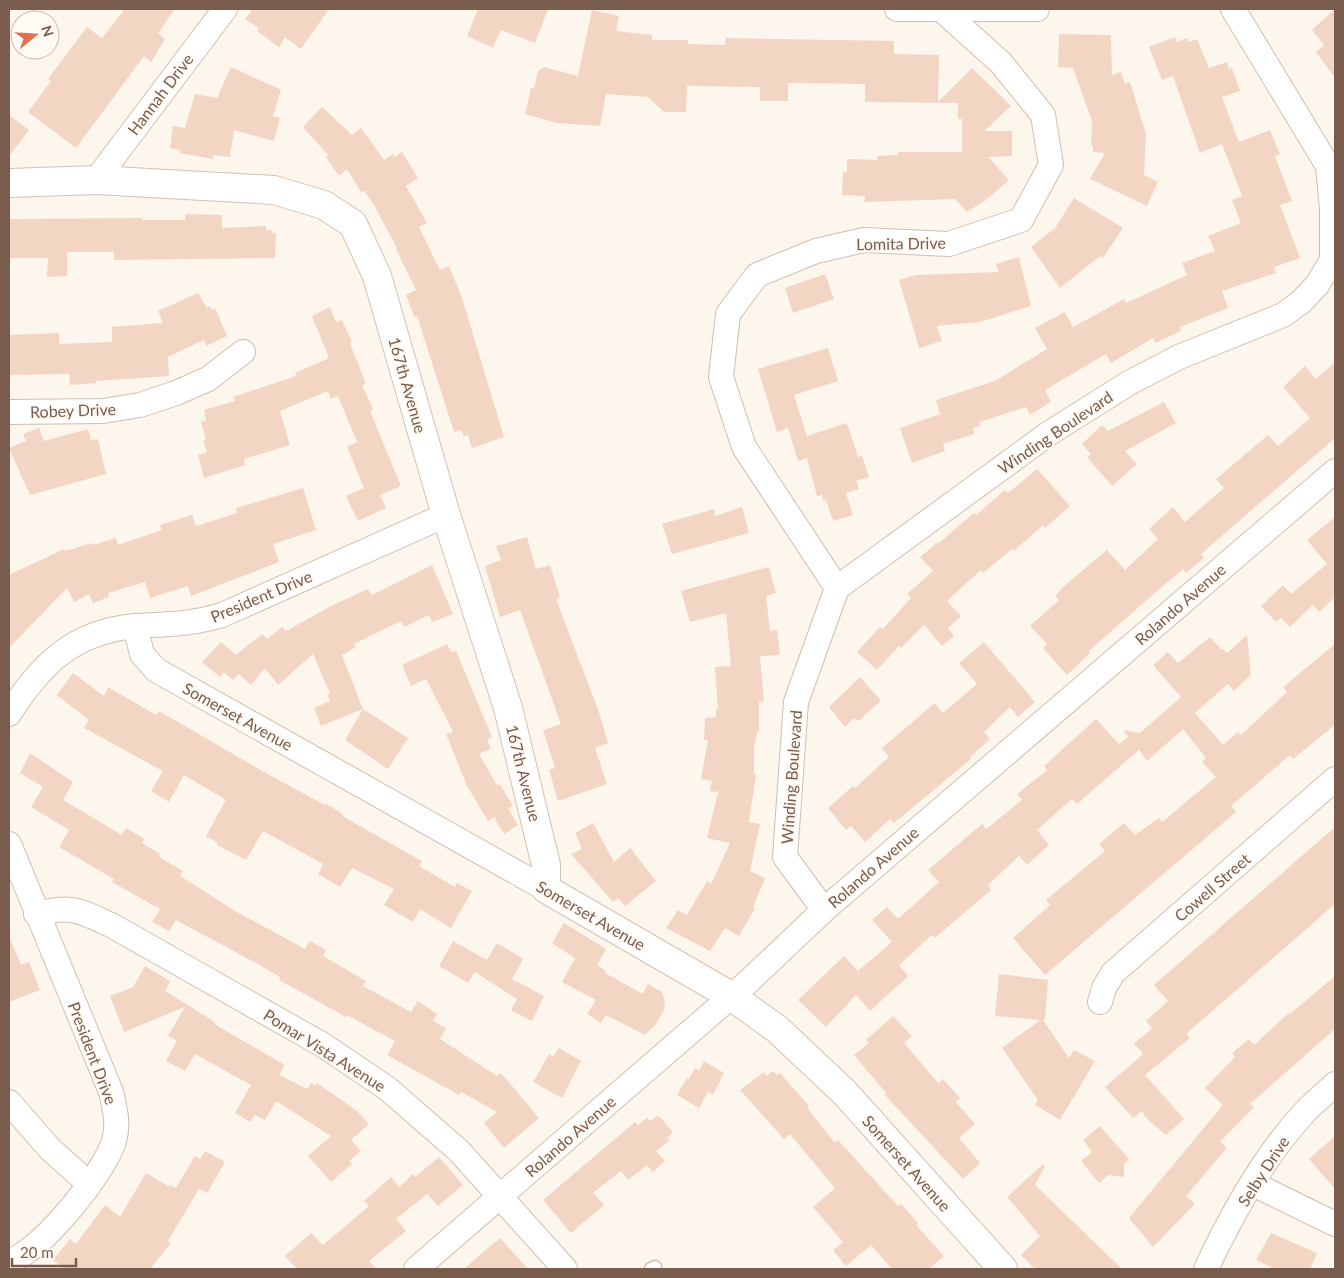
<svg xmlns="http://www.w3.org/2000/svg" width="1344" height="1278" viewBox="0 0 1344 1278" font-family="Lato,sans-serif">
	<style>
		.building { fill: #f3d5c3 }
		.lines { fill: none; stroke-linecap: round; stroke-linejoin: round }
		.lane-casing { stroke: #d1beb0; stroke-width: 15 }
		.street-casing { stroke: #d1beb0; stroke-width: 26 }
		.secondary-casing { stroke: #d6c0b0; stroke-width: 30 }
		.lane { stroke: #fff; stroke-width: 12 }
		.street { stroke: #fff; stroke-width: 24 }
		.secondary { stroke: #fff; stroke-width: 28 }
		.labels { text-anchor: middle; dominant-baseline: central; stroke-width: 4.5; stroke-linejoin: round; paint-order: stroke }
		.street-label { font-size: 16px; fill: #7a5c4d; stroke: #fffaf3 }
	</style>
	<rect width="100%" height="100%" fill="#fdf6ec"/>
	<path class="building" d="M125 9H175L158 33 165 39 151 62 144 56 76 148 28 112 51 81 48 79 87 27 102 38Z
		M253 9H329L301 49 285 37 279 47 257 31 259 28 245 19Z
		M478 9H548L535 43 501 30 493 48 467 36Z
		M1335 9V78L1316 52 1324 45 1312 30Z
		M592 10 619 16 616 31 652 35V40H688V44L725 45 726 38 894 41V54L939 55 938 102 972 68 1011 106 984 131H1012V156L988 157 1009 180 986 200 967 212 955 199 864 202 865 196 842 195 843 172H847V159L877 160V156L898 155V152H962V119H958V103L865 102V84L788 83V101H760V87L687 86 686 112H664L648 97 606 94 600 126 557 123 525 114 531 88H534L538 71 544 67 578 76Z
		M1059 34 1111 35 1112 75 1121 72 1125 84 1130 82 1146 134 1144 175 1158 182 1147 206 1090 179 1105 153 1093 152V145H1091L1092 121 1073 68 1058 67Z
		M1175 37 1177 42 1187 38 1188 42 1197 39 1209 68 1227 62 1229 69 1232 68 1240 91 1222 97 1239 142 1270 130 1280 154 1275 156 1292 201 1280 205 1300 258 1274 267 1276 273 1222 291 1228 308 1180 327 1181 331 1155 343 1153 338 1111 363 1106 354 1045 390 1051 402 1030 415 1026 407 980 422V426L973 428 974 434 943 444 945 451 912 463 900 428 940 414 936 400 995 381 1047 349 1035 328 1065 312 1073 327 1124 299 1126 303 1187 275 1182 263 1215 251 1208 236 1241 223 1232 200 1242 196 1222 144 1200 153 1173 76 1162 80 1149 47Z
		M231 67 281 90 273 116 280 118 274 141 234 130 230 157 213 155V159L180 153V150L170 148 173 126 185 128 195 94 217 98Z
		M322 107 352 135 361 128 384 160 393 154 394 157 402 152 418 178 406 186 427 223 419 227 440 270 449 266 462 298 504 437 472 448 468 435 464 436 461 430 454 432 417 316 414 317 406 295 416 290 396 249 397 248 374 205 364 191 361 192 347 169 339 176 326 157 328 155 303 127Z
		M9 115 29 130 9 156Z
		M1074 198 1123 228 1103 258 1100 256 1060 288 1031 247 1055 228Z
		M185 214 222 215V228L266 226V230H272L273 234 276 233 275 258 114 260V252H67V276L47 277 48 258H9V219L142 218V220H185Z
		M1019 257 1031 306 980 322 937 326 942 341 919 348 899 280 916 275 999 272 996 264Z
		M825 274 834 299 793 313 785 288Z
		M198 293 207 308 210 306 212 310 215 308 227 336 206 346 204 340 168 357 169 376 96 381V383L70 385 69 374 9 375V335L59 333V344L112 342V327L163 323 158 311Z
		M330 307 336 322 342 320 352 342 350 343 366 384 362 385 373 409 370 411 401 486 380 495 386 508 358 521 346 496 364 488 347 447 357 442 338 396 331 399 328 391 280 411 290 445 244 459 245 465 204 478 198 455 207 452 203 440 206 439 201 422 206 420 204 410 235 401 233 397 296 376 295 373 329 358 312 316Z
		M828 348 838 381 794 395 807 436 847 423 858 457 862 456 869 477 856 481 859 489 846 493 853 515 833 521 826 500 823 501 822 495 817 496 807 458 798 461 788 428 777 432 758 369Z
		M1335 362V438L1201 554 1204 558 1186 573 1183 569 1133 612 1089 651 1090 653 1067 675 1043 648 1047 644 1030 626 1059 600 1055 596 1063 587 1107 550 1125 570 1158 539 1149 529 1173 507 1185 522 1224 488 1216 479 1268 435 1278 446 1310 418 1283 387 1305 366 1316 379Z
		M1164 402 1176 423 1125 451 1137 464 1112 486 1087 457 1091 454 1082 444 1102 425 1108 431Z
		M39 428 44 441 88 429 91 440 98 439 106 474 30 495 9 448 26 441 23 434Z
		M1037 469 1070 506 1045 528 1043 525 1014 551 1012 549 983 573 981 570 947 601 961 616 948 628 954 636 942 646 924 625 901 648 899 646 877 670 857 652 880 627 883 629 911 598 907 594 933 571 920 557 938 542 939 543 974 513 976 515 1005 490 1008 493Z
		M303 488 316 530 273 544 279 562 191 596 188 586 150 598 145 582 108 593 109 597 93 603 89 594 74 602 67 588 9 648V575L64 549 65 551 92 543 93 545 116 538 118 545 162 530 160 525 192 515 196 526 237 513 236 508Z
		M742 507 749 533 672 554 662 524 714 509 715 516Z
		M1335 517V597L1319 612 1313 605 1290 627 1281 618 1276 622 1261 606 1283 585 1291 594 1327 564 1307 540Z
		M527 537 536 569 550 565 560 597 556 599 599 712 608 743 595 748 607 784 558 801 549 770 555 768 543 730 561 724 520 610 500 617 485 566 501 560 496 546Z
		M432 565 453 614 432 622 429 615 404 627 401 621 354 644 356 647 342 655 363 709 408 738 388 769 345 740 363 709 321 726 314 708 330 701 327 695 330 694 313 654 278 685 265 668 251 685 239 674 233 680 223 672 220 677 202 662 221 642 236 655 262 634 267 639 282 627 286 631 333 605 368 589 372 595Z
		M769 567 776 593 766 596 770 631 777 630 780 655 760 656 764 701 759 702V732H757L754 749V774L756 775 749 822 760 824 750 871 765 878 753 907 755 908 739 936 725 928 710 951 666 928 678 910 687 915 707 881 711 884 730 843 707 838 718 792 710 791 712 781 701 779 708 740H704L705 718 716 717V709H718L715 667 731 666 726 613 690 622 681 591Z
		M1247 635 1251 675 1234 691 1228 684 1195 713 1223 745 1238 732 1241 735 1287 692 1283 687 1335 644V725L1293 759 1290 755 1231 806 1236 812 1045 975 1013 938 1050 905 1046 900 1105 851 1099 844 1124 823 1135 835 1159 818 1162 822 1216 777 1202 762 1206 758 1183 729 1147 761 1139 750 1077 804 1072 799 1037 830 1049 845 1027 865 1019 856 988 885 991 890 935 938 932 935 899 965 908 976 870 1011 856 995 826 1027 798 1000 844 956 858 971 892 942 872 920 887 907 898 919 939 882 928 870 982 824 986 829 1022 800 1017 794 1047 770 1044 766 1096 719 1119 744 1128 737 1123 730 1140 733 1181 697 1153 665 1168 652 1178 663 1210 637 1222 650 1223 649 1227 653Z
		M984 642 1035 702 1018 717 1010 707 984 732 990 739 970 757 971 759 894 823 890 819 865 842 851 826 846 830 828 808 853 786 855 788 889 757 882 748 935 703 943 713 977 684 959 663Z
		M447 644 451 652 456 651 492 737 487 739 491 749 479 754 497 785 500 784 513 806 508 808 518 825 504 834 494 817 488 821 467 786 446 734 453 732 426 679 411 686 402 665Z
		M73 673 104 696 108 687 156 715 159 711 271 776 325 805V803L343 814 342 816 422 861 419 866 455 887 457 883 472 891 451 928 420 909 413 922 384 905 394 889 352 868 340 887 318 874 323 864 263 831 246 860 217 845 218 843 206 836 226 800 184 775 169 802 151 791 163 771 84 728 89 720 57 695Z
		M860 677 881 701 858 721 854 718 845 727 829 707Z
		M30 753 73 782 63 800 122 835 126 828 145 839 142 843 160 854 159 857 183 871 180 876 237 912 305 949 310 941 326 950 323 956 366 981 363 986 411 1012 418 1001 437 1014 433 1021 446 1028 440 1039 497 1076 501 1073 539 1118 504 1148 484 1123 497 1112 461 1092 459 1095 387 1055 395 1041 347 1015 346 1017 279 980 280 977 258 964 176 920 169 931 152 922 160 909 112 882 114 879 59 847 69 830 31 807 43 787 20 773Z
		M593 823 614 862 630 848 656 881 625 906 618 898 613 902 571 854 582 849 575 833Z
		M1335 827V904L1186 1034 1190 1038 1145 1075 1184 1119 1166 1135 1145 1117 1142 1111 1133 1118 1105 1087 1143 1054 1134 1043 1152 1029 1146 1021 1168 1001 1154 985Z
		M564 923 606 949 597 965 606 971 605 973 643 994 648 984 662 992 665 1000 664 1010 656 1024 645 1035 606 1015 601 1023 587 1014 596 1000 562 982 575 958 552 943Z
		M9 936 21 965 29 962 40 990 9 1002Z
		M453 941 487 960 497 943 523 959 512 979 544 996 532 1021 511 1010 517 999 475 972 468 983 439 966Z
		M145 966 170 981 165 991 215 1022 214 1024 285 1065 279 1075 307 1089 311 1083 316 1086 317 1083 357 1111 369 1124 351 1140 361 1151 349 1161 352 1164 331 1182 308 1156 331 1136 276 1101 265 1120 255 1115 250 1122 235 1113 251 1085 195 1054 185 1071 166 1061 177 1041 168 1036 185 1007 124 1032 110 996 133 987Z
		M999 974 1048 980 1045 1020H1043L1069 1058 1074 1050 1095 1061 1060 1120 1035 1105 1038 1100 1002 1048 1040 1020 995 1016Z
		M1335 976V1029L1250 1104 1254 1107 1220 1142 1227 1148 1186 1196 1195 1204 1153 1247 1129 1218 1223 1105 1205 1088 1235 1057 1232 1053 1249 1039 1254 1045 1289 1013 1290 1014Z
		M893 1016 912 1036 904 1043 938 1083 943 1079 960 1098 956 1102 975 1124 959 1138 980 1163 963 1179 884 1094 886 1093 854 1055 869 1043 866 1040Z
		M559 1048 581 1061 562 1098 533 1082 549 1054 553 1057Z
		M704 1061 724 1073 713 1095 708 1092 699 1108 677 1095 687 1078 689 1079 695 1068 699 1071Z
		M773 1071 777 1075 780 1073 809 1106 807 1108 835 1143 838 1140 898 1206 901 1204 918 1223 916 1225 944 1256 929 1269H892L871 1245 846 1266 833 1250 843 1242 813 1207 835 1188 790 1134 784 1139 740 1090 764 1072 767 1076Z
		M658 1115 673 1132 667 1138 670 1140 656 1151 665 1161 653 1172 647 1165 628 1180 621 1171 593 1193 604 1205 571 1233 543 1200 635 1122 638 1125 647 1118 651 1121Z
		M1100 1126 1129 1159 1124 1164V1177L1108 1175 1099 1183 1081 1161 1092 1152 1083 1140Z
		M1335 1136V1189L1309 1159Z
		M205 1151 225 1162 207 1193 199 1189 168 1241 171 1243 150 1269H65L53 1260 70 1239 76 1244 105 1205 120 1217 146 1173 170 1187V1185L176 1188 195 1156 200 1159Z
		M439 1157 463 1185 438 1206 427 1194 396 1219 406 1231 369 1261 376 1269H297L285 1256 311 1233 323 1245 369 1206 364 1201 391 1177 399 1187 413 1174 415 1177Z
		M1043 1164 1045 1166 1035 1185 1122 1269H1035L1021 1255 1040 1236 1007 1197Z
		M1271 1233 1317 1253 1310 1269H1275L1256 1260Z
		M500 1238 528 1269H464L482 1253Z"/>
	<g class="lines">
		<defs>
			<path id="lane" d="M651 1269 655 1267"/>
			<path id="street" d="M897 9H1037
				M96 180 225 9
				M9 412 103 411 140 405 176 393 208 379 243 352
				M837 588 744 447 721 377 728 314 757 275 816 251 864 240 949 244 1021 220 1051 165 1043 115 1001 63 941 9
				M135 626 142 654 156 670 546 889
				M9 714C41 664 73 632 135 626 169 624 188 625 222 615L446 515
				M9 844 111 1092C115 1109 119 1124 114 1141 105 1172 40 1253 9 1261
				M824 910 785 857 796 702 837 588 1048 434 1129 383 1179 357 1283 315 1301 302 1317 285 1332 260V210L1328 166 1233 9
				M36 914C72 905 78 910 111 925L323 1045 388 1089 459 1151 565 1269
				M1100 1002 1104 988 1113 973 1335 779
				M9 1102 50 1149 89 1184
				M1253 1184 1335 1224
				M416 1269 749 981 824 910 1335 471
				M1206 1269C1230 1218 1265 1155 1304 1113 1313 1103 1325 1094 1335 1084"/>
			<path id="secondary" d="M9 183 96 180 274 190 324 205 353 224 377 276 446 515 508 708 546 865V889L731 996 777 1029 844 1092 1003 1269"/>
		</defs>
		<use href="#lane" class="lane-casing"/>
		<use href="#street" class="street-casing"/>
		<use href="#secondary" class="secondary-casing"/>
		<use href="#lane" class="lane"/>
		<use href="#street" class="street"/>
		<use href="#secondary" class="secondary"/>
	</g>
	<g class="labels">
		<g class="street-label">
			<text transform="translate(160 94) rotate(-53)">Hannah Drive</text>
			<text transform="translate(901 243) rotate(-1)">Lomita Drive</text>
			<text transform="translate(408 385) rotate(74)">167th Avenue</text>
			<text transform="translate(73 410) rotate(-2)">Robey Drive</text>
			<text transform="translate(1055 432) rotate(-34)">Winding Boulevard</text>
			<text transform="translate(261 596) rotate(-23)">President Drive</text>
			<text transform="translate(1180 604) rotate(-41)">Rolando Avenue</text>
			<text transform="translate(238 716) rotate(29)">Somerset Avenue</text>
			<text transform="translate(524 773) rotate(76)">167th Avenue</text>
			<text transform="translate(791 777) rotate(-86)">Winding Boulevard</text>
			<text transform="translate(873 867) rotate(-41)">Rolando Avenue</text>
			<text transform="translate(1212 887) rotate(-41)">Cowell Street</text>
			<text transform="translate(591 915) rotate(30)">Somerset Avenue</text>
			<text transform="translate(325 1050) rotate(32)">Pomar Vista Avenue</text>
			<text transform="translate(93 1053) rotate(69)">President Drive</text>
			<text transform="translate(570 1136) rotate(-41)">Rolando Avenue</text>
			<text transform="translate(907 1163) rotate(48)">Somerset Avenue</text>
			<text transform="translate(1263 1171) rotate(-57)">Selby Drive</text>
		</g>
	</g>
	<rect width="1344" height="1278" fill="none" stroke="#7a5c4d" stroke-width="20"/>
	<g transform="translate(35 35) rotate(72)"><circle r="24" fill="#fffaf3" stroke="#cabbb1"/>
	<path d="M0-4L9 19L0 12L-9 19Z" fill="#e76f51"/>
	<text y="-8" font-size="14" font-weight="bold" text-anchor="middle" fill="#7a5c4d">N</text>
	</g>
	<path d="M12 1258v8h64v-8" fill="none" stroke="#7a5c4d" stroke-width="2.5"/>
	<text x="20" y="1258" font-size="15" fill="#7a5c4d" stroke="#fffaf3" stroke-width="4" paint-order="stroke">20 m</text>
</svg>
